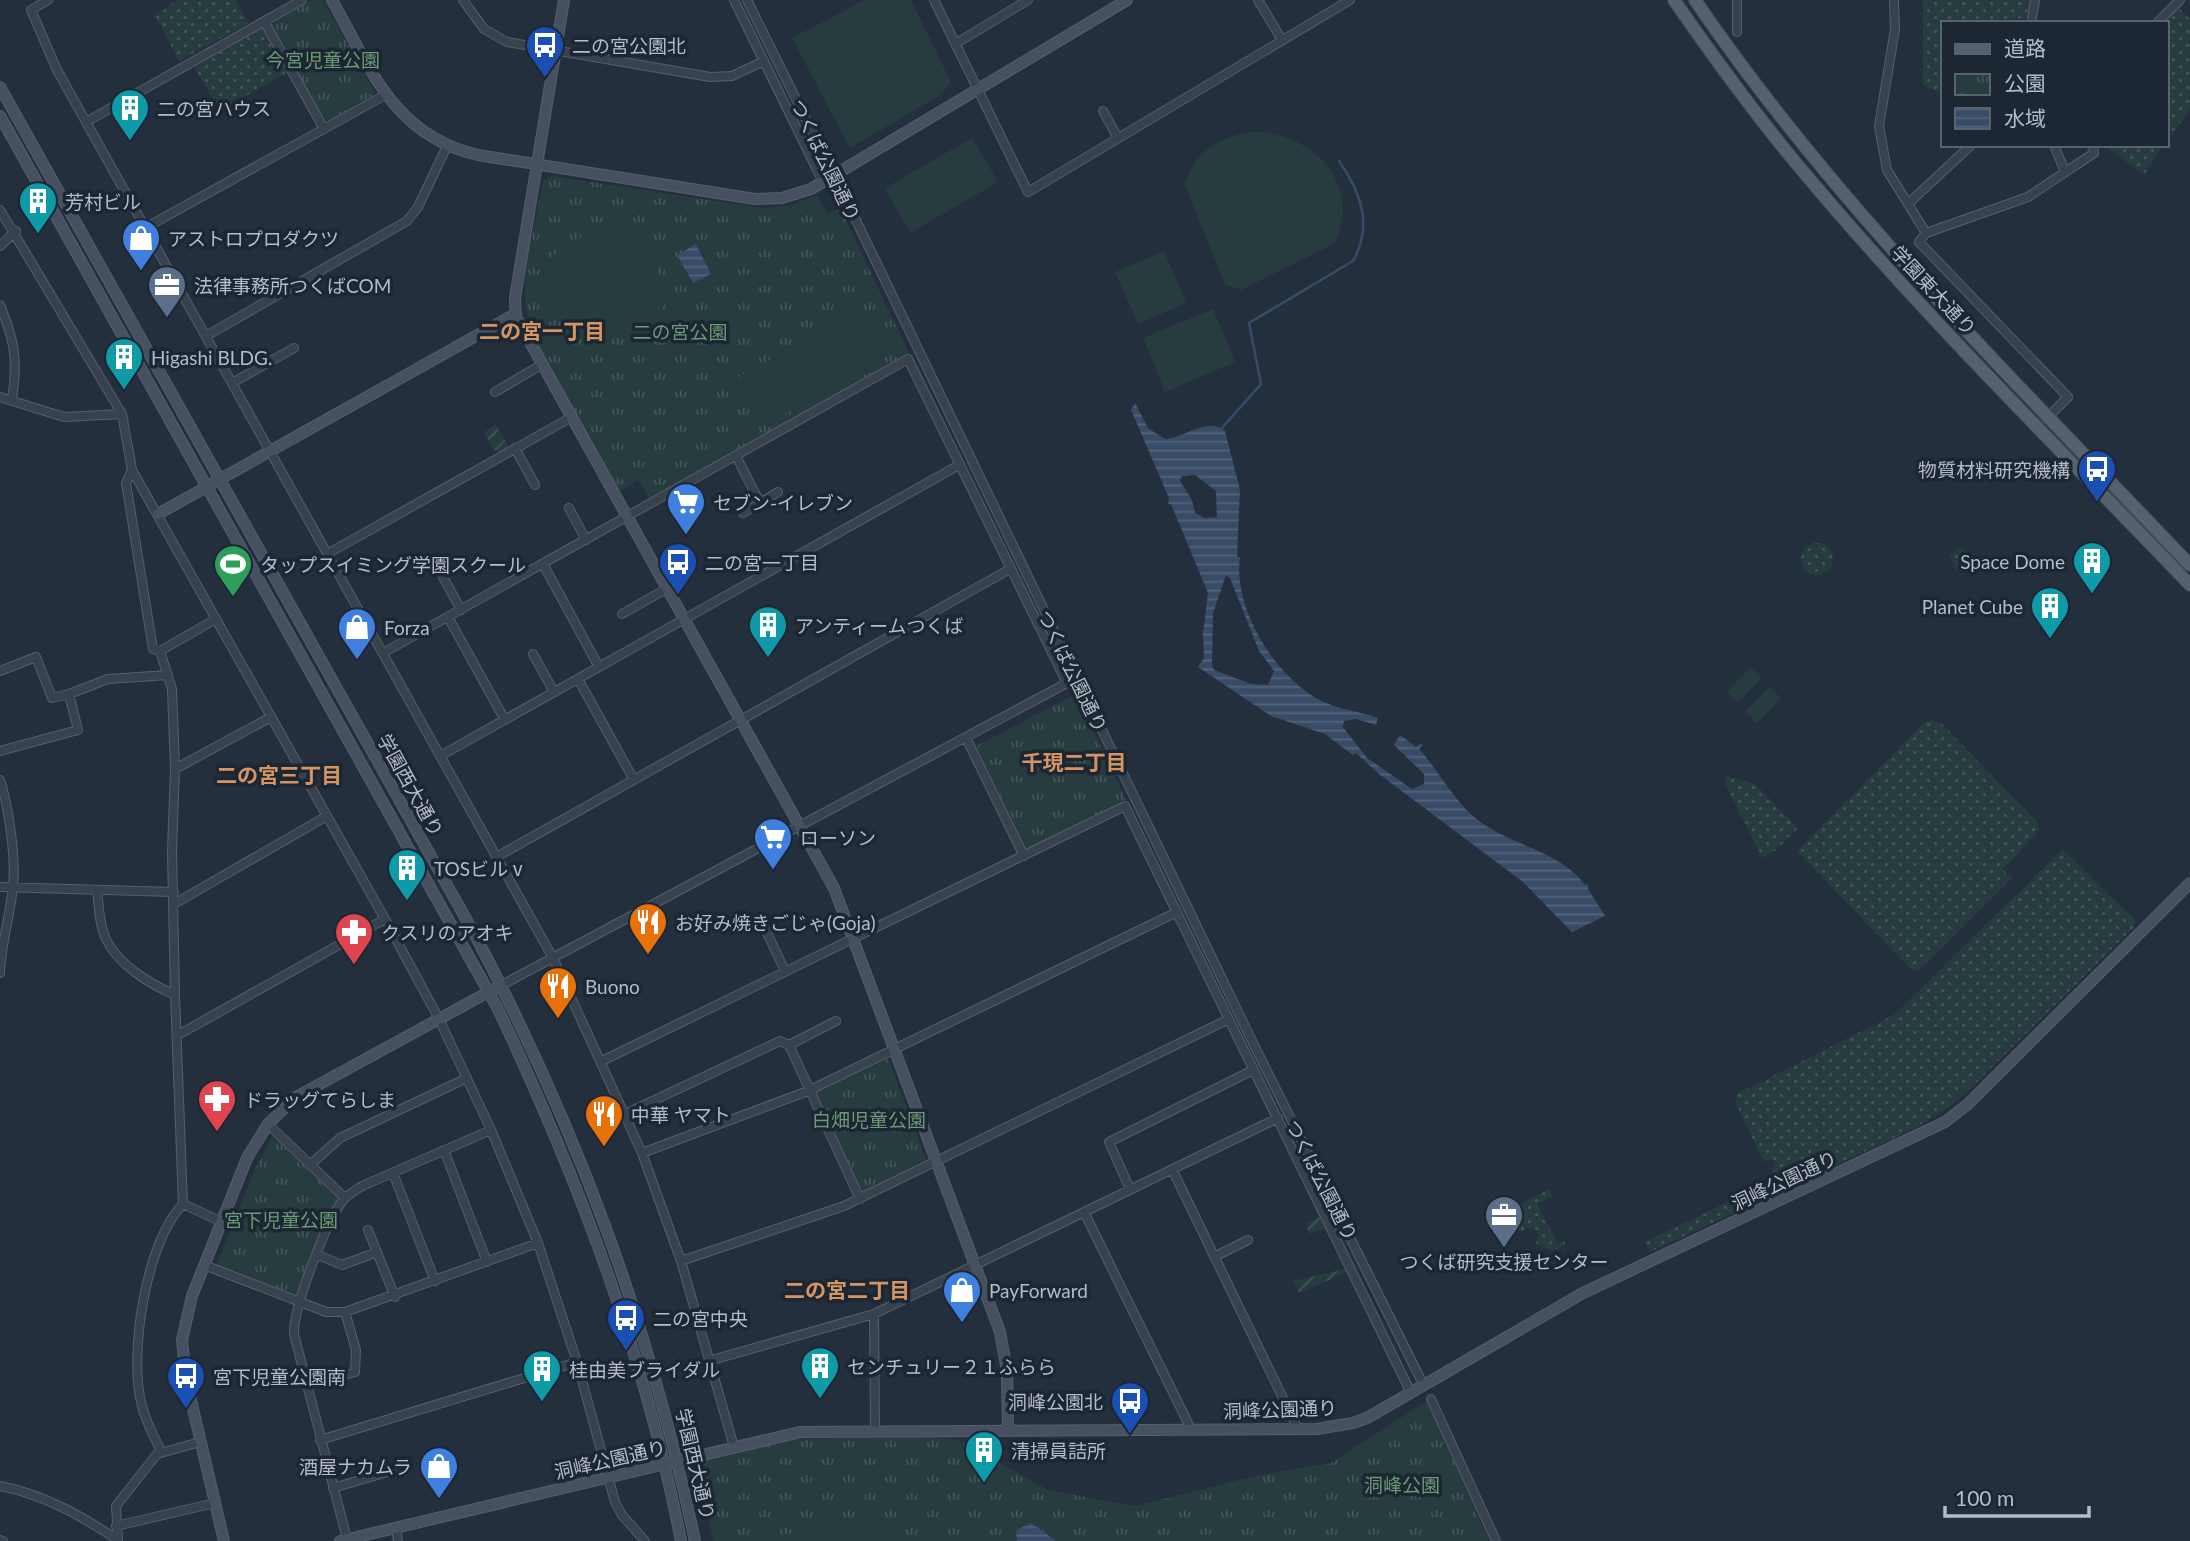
<svg xmlns="http://www.w3.org/2000/svg" width="2190" height="1541" viewBox="0 0 2190 1541" font-family="Lato,'Noto Sans JP',sans-serif">
	<style>
		.grass { fill: url(#grass-dots) }
		.park { fill: url(#park-tufts) }
		.garden { fill: url(#garden-furrows) }
		.pitch { fill: #263c3f }
		.water { fill: url(#water-rules); fill-rule: evenodd }
		.lines { fill: none; stroke-linecap: round; stroke-linejoin: round }
		.stream { stroke: #394c67; stroke-width: 2.5 }
		.street-casing { stroke: #565f6c; stroke-width: 10 }
		.secondary-casing { stroke: #565f6c; stroke-width: 12 }
		.primary-casing { stroke: #414a57; stroke-width: 14 }
		.street { stroke: #38414e; stroke-width: 8 }
		.secondary { stroke: #465061; stroke-width: 10 }
		.primary { stroke: #56606e; stroke-width: 12 }
		.street-bridge-casing { stroke: #565f6c; stroke-width: 10; stroke-linecap: butt }
		.street-bridge { stroke: #38414e; stroke-width: 8 }
		.labels { text-anchor: middle; dominant-baseline: central; stroke-width: 7; stroke-linejoin: round; paint-order: stroke }
		.poi-label { font-size: 19px; fill: #b4bcc9; stroke: #1d2633; text-anchor: start }
		.park-label { font-size: 19px; fill: #6b9a76; stroke: #1d2633 }
		.street-label { font-size: 19px; fill: #b4bcc9; stroke: #1d2633 }
		.neighbourhood-label { font-size: 21px; font-weight: bold; fill: #d59563; stroke: #1d2633 }
	</style>
	<defs>
		<pattern id="grass-dots" width="8" height="8" patternUnits="userSpaceOnUse" patternTransform="scale(1.75)"><rect width="8" height="8" fill="#263c3f"/><path d="M2 2h.1M6 6h.1" fill="none" stroke="#435659" stroke-width="1.8" stroke-linecap="round"/></pattern>
		<pattern id="park-tufts" width="24" height="20" patternUnits="userSpaceOnUse" patternTransform="scale(1.75)"><rect width="24" height="20" fill="#263c3f"/><path d="M3 7l-1-3M5 7V3M7 7l1-3M15 17l-1-3M17 17v-4M19 17l1-3" fill="none" stroke="#435659"/></pattern>
		<pattern id="garden-furrows" width="10" height="10" patternUnits="userSpaceOnUse" patternTransform="scale(1.75)"><rect width="10" height="10" fill="#263c3f"/><path d="M-1 1l2-2M0 10L10 0M9 11l2-2" fill="none" stroke="#435659"/></pattern>
		<pattern id="water-rules" width="6" height="5" patternUnits="userSpaceOnUse" patternTransform="scale(1.75)"><rect width="6" height="5" fill="#394c67"/><path d="M0 2.5h6" fill="none" stroke="#53647b"/></pattern>
	</defs>
	<rect width="100%" height="100%" fill="#242f3e"/>
	<path class="grass" d="M178 0H235L249 23 179 61 155 15Z
		M1923 0H2031L2025 18 1943 23V94L1923 85Z
		M2179 8 2190 19V109L2167 141V23H2165Z
		M261 29 264 30 288 72 220 111 194 67Z
		M2105 145H2164L2144 175Z
		M1801 559a16 16 0 1 1 32 0a16 16 0 1 1-32 0Z
		M1960 547 1965 553 1957 570 1949 556Z
		M1931 720 1941 723 2038 823 2039 831 2003 869 2012 878 1918 971H1913L1797 851 1925 722Z
		M1727 776 1755 784 1798 828 1777 849 1762 858 1724 781Z
		M2063 849 2135 920V926L1973 1086 1947 1109 1911 1130 1650 1252 1645 1242 1773 1180 1771 1173 1776 1162 1770 1159 1764 1162 1736 1104 1737 1094 1894 1015Z
		M1550 1189 1552 1196 1537 1204 1558 1244 1564 1241 1565 1245 1553 1251 1536 1244 1538 1235 1536 1230 1528 1227 1522 1232 1499 1221 1504 1212Z"/>
	<path class="park" d="M312 0H323L374 91V95L329 121 324 119 271 27 273 22Z
		M551 176 762 208 789 206 817 195 828 214 840 208 909 353 650 499 638 480 620 491C594 445 528 347 525 299 523 263 537 217 543 181Z
		M1076 694 1126 800 1030 848 1024 846 976 746Z
		M888 1058 927 1162 865 1192 859 1190 815 1098 816 1092Z
		M273 1135 338 1197 298 1293 294 1296 217 1265 255 1169Z
		M1427 1401 1489 1541H713L697 1462 792 1439 927 1436 968 1442 989 1457 1048 1490 1135 1506 1260 1475 1331 1463Z"/>
	<path class="garden" d="M496 425 509 447 500 452 494 450 484 432Z
		M1320 1217 1325 1229 1309 1234 1306 1223Z
		M1346 1269 1347 1272 1299 1293 1293 1281Z"/>
	<path class="pitch" d="M865 0H911L951 82 942 94 850 148 792 38Z
		M1255 131C1313 134 1364 185 1334 244L1241 290 1225 284 1184 184C1197 150 1218 137 1255 131Z
		M972 138 998 182 910 233 885 188Z
		M620 212 672 295 646 329 611 335 576 328 550 297 545 261Z
		M1164 251 1186 303 1138 324 1115 272Z
		M1213 309 1235 362 1165 392 1143 338Z
		M858 310 885 358 761 427 734 380Z
		M1751 667 1762 678 1738 703 1726 692Z
		M1770 687 1781 698 1757 723 1745 712Z
		M882 1518 886 1541H781L780 1535Z"/>
	<path class="water" d="M696 244 711 274 693 283 677 255Z
		M1135 403 1148 428 1165 439C1185 438 1207 416 1225 431L1240 490 1237 557H1240C1233 606 1271 671 1316 698 1334 709 1359 711 1378 718L1376 725 1356 719 1344 721 1343 727 1367 758 1412 789 1424 784V774L1394 745 1400 735 1416 747 1421 743 1423 745 1419 749C1439 771 1452 798 1474 817 1507 845 1560 850 1585 885L1588 884V889L1605 916 1572 932 1523 882 1379 774 1356 753 1353 755 1325 734 1271 716 1198 667 1204 658 1203 633 1208 593 1171 504H1168L1169 498 1131 410ZM1195 475 1216 491 1217 517 1205 518 1195 513 1192 500 1180 481 1182 476ZM1226 575 1230 578 1259 651 1274 671 1268 685 1251 684 1214 670 1212 665 1213 613Z
		M1031 1523 1056 1541H1017L1016 1530Z"/>
	<g class="lines">
		<path class="stream" d="M1222 428 1261 384 1249 323 1353 261C1373 226 1361 192 1339 161"/>
		<defs>
			<path id="street" d="M48 0 31 10 57 70 553 958 642 1153 681 1261 734 1447
				M463 0 484 29 507 42 710 77 732 76 764 61
				M734 0 823 182
				M747 0 829 166
				M934 0 1028 192 1350 0
				M1258 0 1282 40
				M1737 0V32
				M1894 0 1895 29 1879 126 1887 170 1926 233
				M264 21 324 129
				M2031 23 2035 0
				M2157 23 2180 0
				M955 44 1028 0
				M1103 111 1118 138
				M86 122 302 0
				M2054 145 2065 172
				M838 183 1253 1043 1420 1378
				M1909 203 1971 145
				M0 210 122 414 132 470 385 919 439 1019 491 1130 538 1243 577 1362 615 1502 622 1515 645 1541
				M145 228 385 95
				M0 246 16 231
				M0 305C15 342 18 360 12 400
				M206 336 407 221 418 207 447 146
				M232 383 294 348
				M495 392 541 365
				M0 397 64 417 122 414
				M2046 419 2068 397 1919 242 1926 233 2028 197 2094 153 2093 145
				M515 448 535 485
				M736 456 760 503
				M132 470 126 483 153 649 160 651
				M569 508 586 540
				M743 513 778 492
				M327 554 570 418
				M543 564 599 667
				M443 577 461 610
				M622 614 666 589
				M448 617 505 720
				M216 619 160 651 172 689 175 769 172 851 175 995 183 1204 222 1222
				M383 653 908 359 1067 683 502 985
				M533 654 554 692
				M0 671 36 657 52 698 69 694
				M578 679 634 780
				M966 738 1024 856
				M0 751 78 730 69 694 108 679 168 675
				M442 755 959 465
				M175 769 271 717
				M0 780C9 808 16 858 13 887 10 916 1 944 0 973
				M498 856 1010 569
				M0 887 174 892
				M97 890C99 906 99 924 106 939 118 965 150 984 175 995
				M174 904 327 816
				M763 924 785 971
				M178 1035 385 919
				M789 1045 836 1021
				M602 1061 1125 806 1411 1393
				M625 1114 780 1041 789 1045 860 1199
				M268 1124 345 1198
				M444 1150 487 1262
				M642 1153 808 1091 1177 912
				M310 1165 340 1138 467 1078
				M1172 1169 1298 1429
				M393 1173 435 1281
				M1130 1189 1109 1142 1253 1070
				M1084 1212 1191 1429
				M368 1230 395 1297
				M318 1255 342 1265 377 1252
				M1214 1257 1248 1240
				M681 1261 844 1206 1227 1020
				M204 1265 326 1312H345L538 1243
				M874 1314 875 1431
				M712 1360 874 1314 1278 1118
				M307 1385 355 1372 356 1350 345 1312
				M1431 1399 1496 1541
				M320 1440 577 1362
				M161 1451C154 1437 146 1422 142 1406 128 1356 146 1241 183 1204
				M0 1486C45 1495 80 1515 118 1540
				M333 1488 401 1468
				M116 1526 215 1503
				M396 1528 398 1541
				M347 1539 294 1334C293 1308 327 1219 344 1199 349 1194 356 1190 362 1186L491 1130
				M0 1540 3 1541
				M118 1541 116 1506 157 1454 200 1442"/>
			<path id="secondary" d="M332 0C370 68 394 136 478 155L755 199 782 198 811 189 1127 0
				M564 0 515 298 516 317 834 888 1000 1332 1007 1371 1008 1430
				M0 87 475 935C579 1133 649 1323 695 1541
				M0 116 497 1007C578 1178 645 1355 681 1541
				M158 514 515 314
				M224 1541 186 1379 182 1340 192 1296 247 1158 268 1124 296 1097 494 989
				M340 1541 800 1432 1317 1429 1353 1423 1367 1418 1583 1293 1945 1122 1968 1104 2190 883"/>
			<path id="primary" d="M1674 0C1717 62 1762 124 1812 182 1931 323 2063 452 2190 585
				M1695 0C1836 207 2018 384 2190 565"/>
		</defs>
		<use href="#street" class="street-casing"/>
		<use href="#secondary" class="secondary-casing"/>
		<use href="#primary" class="primary-casing"/>
		<use href="#street" class="street"/>
		<use href="#secondary" class="secondary"/>
		<use href="#primary" class="primary"/>
		<defs>
			<path id="street-bridge" d="M829 166 838 183"/>
		</defs>
		<use href="#street-bridge" class="street-bridge-casing"/>
		<use href="#street-bridge" class="street-bridge"/>
	</g>
	<defs>
		<symbol id="bus-pin" viewBox="-11 -11 22 30"><path d="M0 17L-7.5 6A9.5 9.5 0 1 1 7.5 6Z" fill="#1a4fb4" stroke="#1d2633"/><path d="M-5-6H5V4H4V6H2V4H-2V6H-4V4H-5ZM-3.5-4V0h7V-4ZM-3.5 1.2v1.5H-2V1.2ZM2 1.2v1.5H3.5V1.2Z" fill="#fff"/></symbol>
		<symbol id="building-pin" viewBox="-11 -11 22 30"><path d="M0 17L-7.5 6A9.5 9.5 0 1 1 7.5 6Z" fill="#0f9aa8" stroke="#1d2633"/><path d="M-4-6H4V6H1V3H-1V6H-4ZM-2.5-4.3h1.7v1.8h-1.7ZM.8-4.3h1.7v1.8H.8ZM-2.5-1h1.7V.8h-1.7ZM.8-1h1.7V.8H.8Z" fill="#fff"/></symbol>
		<symbol id="shop-pin" viewBox="-11 -11 22 30"><path d="M0 17L-7.5 6A9.5 9.5 0 1 1 7.5 6Z" fill="#3f7fe0" stroke="#1d2633"/><path d="M-5-2.5h2.3a2.7 3.5 0 0 1 5.4 0H5L5.5 6h-11ZM-1.5-2.5h3a1.5 2.3 0 0 0-3 0Z" fill="#fff"/></symbol>
		<symbol id="office-pin" viewBox="-11 -11 22 30"><path d="M0 17L-7.5 6A9.5 9.5 0 1 1 7.5 6Z" fill="#5c6f8a" stroke="#1d2633"/><path d="M-6-3h4V-5.5h4V-3h4V5H-6ZM-1-4.5V-3h2v-1.5ZM-6 0V1H6V0Z" fill="#fff"/></symbol>
		<symbol id="supermarket-pin" viewBox="-11 -11 22 30"><path d="M0 17L-7.5 6A9.5 9.5 0 1 1 7.5 6Z" fill="#3f7fe0" stroke="#1d2633"/><path d="M-6-5.5h2.5l.6 2H6L4.5 2H-2.5L-4.4-4H-6ZM-1.5 3.2a1.3 1.3 0 1 0 .1 0ZM3 3.2a1.3 1.3 0 1 0 .1 0Z" fill="#fff"/></symbol>
		<symbol id="stadium-pin" viewBox="-11 -11 22 30"><path d="M0 17L-7.5 6A9.5 9.5 0 1 1 7.5 6Z" fill="#2e9e5b" stroke="#1d2633"/><path d="M0-5a6.5 5 0 1 0 0 10a6.5 5 0 1 0 0-10ZM-3.5-1.8h7v3.6h-7Z" fill="#fff"/></symbol>
		<symbol id="restaurant-pin" viewBox="-11 -11 22 30"><path d="M0 17L-7.5 6A9.5 9.5 0 1 1 7.5 6Z" fill="#e8710a" stroke="#1d2633"/><path d="M-5-6h1v4h1v-4h1v4h1v-4h1v5L-1.5 .5V6h-2V.5L-5-1ZM5-6V6H3V1.5H1.5Q1.5-4 5-6Z" fill="#fff"/></symbol>
		<symbol id="pharmacy-pin" viewBox="-11 -11 22 30"><path d="M0 17L-7.5 6A9.5 9.5 0 1 1 7.5 6Z" fill="#e0444e" stroke="#1d2633"/><path d="M-2-6h4v4h4v4h-4v4h-4v-4h-4v-4h4Z" fill="#fff"/></symbol>
	</defs>
	<g fill-rule="evenodd">
		<use href="#bus-pin" x="523" y="23" width="44" height="60"/>
		<use href="#building-pin" x="108" y="86" width="44" height="60"/>
		<use href="#building-pin" x="16" y="179" width="44" height="60"/>
		<use href="#shop-pin" x="119" y="216" width="44" height="60"/>
		<use href="#office-pin" x="145" y="263" width="44" height="60"/>
		<use href="#building-pin" x="102" y="335" width="44" height="60"/>
		<use href="#bus-pin" x="2075" y="447" width="44" height="60"/>
		<use href="#supermarket-pin" x="664" y="480" width="44" height="60"/>
		<use href="#building-pin" x="2070" y="539" width="44" height="60"/>
		<use href="#bus-pin" x="656" y="540" width="44" height="60"/>
		<use href="#stadium-pin" x="211" y="542" width="44" height="60"/>
		<use href="#building-pin" x="2028" y="584" width="44" height="60"/>
		<use href="#building-pin" x="746" y="603" width="44" height="60"/>
		<use href="#shop-pin" x="335" y="605" width="44" height="60"/>
		<use href="#supermarket-pin" x="751" y="815" width="44" height="60"/>
		<use href="#building-pin" x="385" y="846" width="44" height="60"/>
		<use href="#restaurant-pin" x="626" y="900" width="44" height="60"/>
		<use href="#pharmacy-pin" x="332" y="910" width="44" height="60"/>
		<use href="#restaurant-pin" x="536" y="964" width="44" height="60"/>
		<use href="#pharmacy-pin" x="195" y="1077" width="44" height="60"/>
		<use href="#restaurant-pin" x="582" y="1092" width="44" height="60"/>
		<use href="#office-pin" x="1482" y="1193" width="44" height="60"/>
		<use href="#shop-pin" x="940" y="1268" width="44" height="60"/>
		<use href="#bus-pin" x="604" y="1296" width="44" height="60"/>
		<use href="#building-pin" x="798" y="1344" width="44" height="60"/>
		<use href="#building-pin" x="520" y="1347" width="44" height="60"/>
		<use href="#bus-pin" x="164" y="1354" width="44" height="60"/>
		<use href="#bus-pin" x="1108" y="1379" width="44" height="60"/>
		<use href="#building-pin" x="962" y="1428" width="44" height="60"/>
		<use href="#shop-pin" x="417" y="1444" width="44" height="60"/>
	</g>
	<g class="labels">
		<g class="poi-label">
			<text x="572" y="45">二の宮公園北</text>
			<text x="157" y="108">二の宮ハウス</text>
			<text x="65" y="201">芳村ビル</text>
			<text x="168" y="238">アストロプロダクツ</text>
			<text x="194" y="285">法律事務所つくばCOM</text>
			<text x="151" y="357">Higashi BLDG.</text>
			<text x="2070" y="469" text-anchor="end">物質材料研究機構</text>
			<text x="713" y="502">セブン-イレブン</text>
			<text x="2065" y="561" text-anchor="end">Space Dome</text>
			<text x="705" y="562">二の宮一丁目</text>
			<text x="260" y="564">タップスイミング学園スクール</text>
			<text x="2023" y="606" text-anchor="end">Planet Cube</text>
			<text x="795" y="625">アンティームつくば</text>
			<text x="384" y="627">Forza</text>
			<text x="800" y="837">ローソン</text>
			<text x="434" y="868">TOSビルⅴ</text>
			<text x="675" y="922">お好み焼きごじゃ(Goja)</text>
			<text x="381" y="932">クスリのアオキ</text>
			<text x="585" y="986">Buono</text>
			<text x="244" y="1099">ドラッグてらしま</text>
			<text x="631" y="1114">中華 ヤマト</text>
			<text x="1504" y="1261" text-anchor="middle">つくば研究支援センター</text>
			<text x="989" y="1290">PayForward</text>
			<text x="653" y="1318">二の宮中央</text>
			<text x="847" y="1366">センチュリー２１ふらら</text>
			<text x="569" y="1369">桂由美ブライダル</text>
			<text x="213" y="1376">宮下児童公園南</text>
			<text x="1103" y="1401" text-anchor="end">洞峰公園北</text>
			<text x="1011" y="1450">清掃員詰所</text>
			<text x="412" y="1466" text-anchor="end">酒屋ナカムラ</text>
		</g>
		<g class="park-label">
			<text x="323" y="59">今宮児童公園</text>
			<text x="680" y="331">二の宮公園</text>
			<text x="869" y="1119">白畑児童公園</text>
			<text x="281" y="1219">宮下児童公園</text>
			<text x="1402" y="1484">洞峰公園</text>
		</g>
		<g class="street-label">
			<text transform="translate(826 160) rotate(64)">つくば公園通り</text>
			<text transform="translate(1934 290) rotate(47)">学園東大通り</text>
			<text transform="translate(1073 671) rotate(64)">つくば公園通り</text>
			<text transform="translate(411 785) rotate(61)">学園西大通り</text>
			<text transform="translate(1322 1180) rotate(63)">つくば公園通り</text>
			<text transform="translate(1784 1180) rotate(-25)">洞峰公園通り</text>
			<text transform="translate(1280 1409) rotate(-2)">洞峰公園通り</text>
			<text transform="translate(610 1459) rotate(-13)">洞峰公園通り</text>
			<text transform="translate(696 1464) rotate(77)">学園西大通り</text>
		</g>
		<g class="neighbourhood-label">
			<text x="542" y="330">二の宮一丁目</text>
			<text x="1074" y="761">千現二丁目</text>
			<text x="279" y="774">二の宮三丁目</text>
			<text x="847" y="1289">二の宮二丁目</text>
		</g>
	</g>
	<rect x="1941" y="21" width="228" height="126" fill="#1d2633" stroke="#59626f" stroke-width="2"/>
	<rect x="1955" y="44" width="35" height="10" fill="#56606e" stroke="#59626f" stroke-width="2"/>
	<text x="2004" y="56" font-size="21" fill="#b4bcc9">道路</text>
	<rect x="1955" y="74" width="35" height="21" fill="url(#park-tufts)" stroke="#59626f" stroke-width="2"/>
	<text x="2004" y="91" font-size="21" fill="#b4bcc9">公園</text>
	<rect x="1955" y="108" width="35" height="21" fill="url(#water-rules)" stroke="#59626f" stroke-width="2"/>
	<text x="2004" y="126" font-size="21" fill="#b4bcc9">水域</text>
	<path d="M1945 1506v10h144v-10" fill="none" stroke="#b4bcc9" stroke-width="3.5"/>
	<text x="1955" y="1506" font-size="21" fill="#b4bcc9" stroke="#1d2633" stroke-width="5" paint-order="stroke">100 m</text>
</svg>
